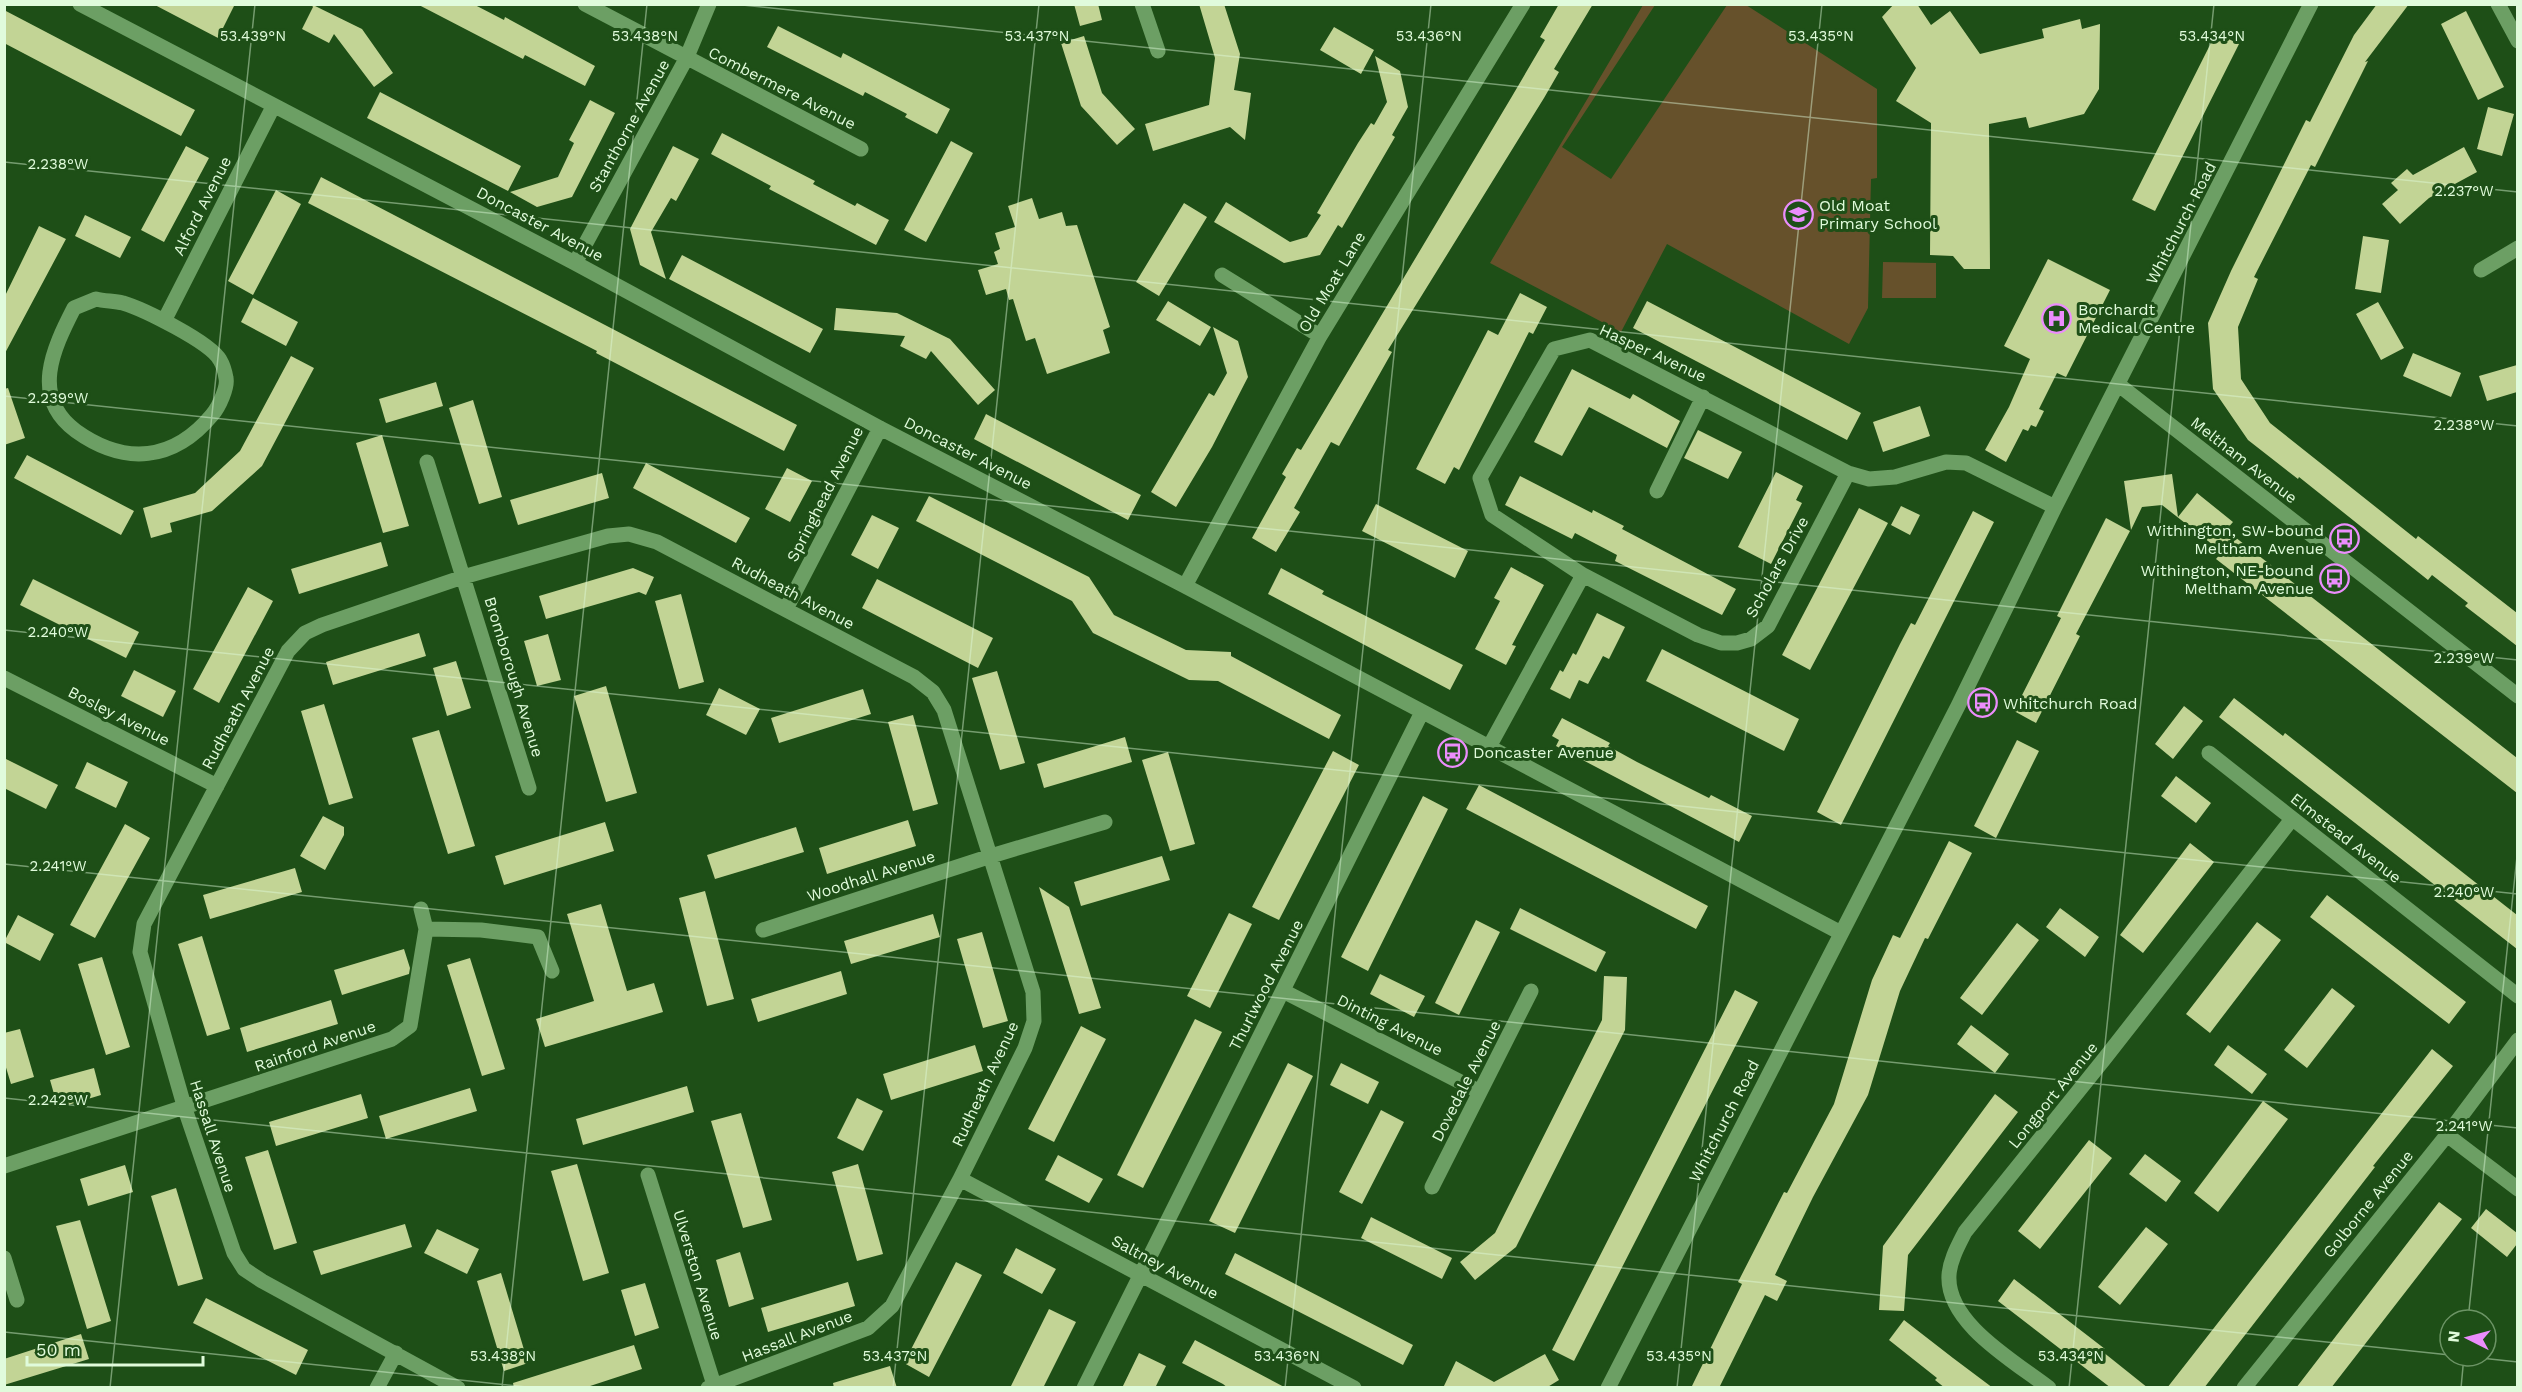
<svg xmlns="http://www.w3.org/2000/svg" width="2522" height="1392" viewBox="0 0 2522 1392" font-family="'Work Sans',sans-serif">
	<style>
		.green { fill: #66512b }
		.building { fill: #c2d495 }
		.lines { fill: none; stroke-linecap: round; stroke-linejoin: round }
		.minor { stroke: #6c9f64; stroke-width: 15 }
		.ticks { fill: none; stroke: #e0fbdb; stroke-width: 1.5; stroke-opacity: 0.45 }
		.labels { text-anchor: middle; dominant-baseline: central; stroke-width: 6; stroke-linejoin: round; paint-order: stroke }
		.street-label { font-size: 16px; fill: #e0fbdb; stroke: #1e4f17 }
		.poi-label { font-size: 16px; fill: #e0fbdb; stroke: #1e4f17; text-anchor: start }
		.ticks-label { font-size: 15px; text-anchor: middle; fill: #e0fbdb; stroke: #1e4f17; stroke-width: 6; stroke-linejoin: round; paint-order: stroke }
	</style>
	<rect width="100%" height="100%" fill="#1e4f17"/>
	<path class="green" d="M1643 5H1655L1562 147 1611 179 1727 5H1746L1877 89V178L1871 179 1868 308 1849 344 1667 244 1621 332 1490 263Z
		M1883 262 1936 263V298H1882Z"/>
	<path class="building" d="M153 4H235L218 38Z
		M311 4 362 29 393 73 374 87 334 34 329 43 302 29 313 7Z
		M417 4H473L504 20 505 17 595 66 585 86 525 55 523 59Z
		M1074 4H1098L1102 20 1080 26Z
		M1199 4H1224L1240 54 1234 90 1251 93 1245 140 1230 127 1153 151 1145 124 1209 105 1215 58Z
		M1559 4H1593L1554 69 1559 72 1544 98 1388 350 1392 352 1339 446 1331 442 1294 508 1300 512 1276 552 1252 538 1286 477 1282 474 1297 448 1301 450 1511 98 1545 40 1540 37Z
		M1894 4H1917L1931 25 1950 11 1980 54 2044 38 2042 29 2080 19 2082 29 2100 24 2099 89 2084 114 2029 128 2026 117 1989 124 1990 269H1964L1953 256 1930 255 1931 123 1896 101 1916 68 1882 17Z
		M2377 4H2409L2365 62 2368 61 2315 167 2311 165 2254 277 2258 279 2238 327 2241 379 2270 423 2416 539 2418 536 2517 613V646L2465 606 2468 603 2432 575 2428 580 2299 477 2298 479 2248 440 2213 389 2208 323 2231 271 2306 120 2310 122 2354 35Z
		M4 10 195 110 181 136 4 43Z
		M2466 11 2504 87 2478 100 2441 24Z
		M778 26 841 58 843 53 950 109 937 134 905 117 907 114 865 92 863 96 767 47Z
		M1334 27 1374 50 1361 74 1320 50Z
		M2216 33 2239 44 2155 211 2132 200Z
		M1084 36 1102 93 1135 129 1117 145 1081 106 1061 43Z
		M1375 56 1400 71 1408 107 1392 135 1395 137 1342 228 1338 225 1320 255 1284 263 1214 222 1226 202 1290 242 1307 237 1321 215 1317 213 1358 143 1371 123 1374 125 1387 102Z
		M380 92 521 166 508 191 367 118Z
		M590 100 615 113 572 197 537 207 510 192 558 177 574 143 569 140Z
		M2488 107 2514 114 2502 156 2477 149Z
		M722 133 815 181 813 184 855 206 857 203 889 220 876 245 769 189 771 186 711 154Z
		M951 141 973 153 926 242 904 230Z
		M186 146 209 158 164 242 141 230Z
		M673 146 699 159 676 201 671 198 651 232 666 279 640 265 630 229Z
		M2464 147 2477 172 2429 198 2400 224 2382 204 2398 190 2391 183 2407 169 2413 175Z
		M321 177 797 425 784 451 596 353 597 351 308 203Z
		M276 190 301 204 253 295 228 281Z
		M1032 198 1039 219 1062 212 1066 226 1077 225 1110 327 1103 330 1110 353 1047 374 1035 338 1026 341 1013 299 1009 300 1006 289 986 295 978 270 998 264 994 252 1000 249 995 233 1015 227 1008 206Z
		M1184 203 1207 217 1159 296 1136 282Z
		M85 215 131 237 120 258 75 236Z
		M39 226 66 239 4 355V298Z
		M2363 236 2389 240 2381 293 2355 289Z
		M682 255 823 329 810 353 669 279Z
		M2048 259 2110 290 2066 377 2057 373 2039 409 2044 411 2036 427 2031 425 2028 431 2023 429 2006 462 1985 450 2009 407 2030 359 2004 346Z
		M1520 293 1547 307 1533 334 1529 332 1459 470 1454 467 1445 484 1416 469 1488 330 1498 335Z
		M253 298 298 322 286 346 241 322Z
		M1168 301 1211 327 1200 346 1156 320Z
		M1647 301 1861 413 1847 440 1633 328Z
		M2378 302 2404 348 2381 360 2356 314Z
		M836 308 897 313 950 339 995 390 978 405 931 351 926 359 900 346 905 336 834 330Z
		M1213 327 1238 341 1248 377 1212 447 1176 507 1151 492 1209 393 1214 396 1227 373Z
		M2413 353 2461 373 2451 397 2403 376Z
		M291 356 314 368 262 466 212 511 170 523 172 532 151 538 143 508 195 493 240 451Z
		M2517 365V392L2487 401 2479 376Z
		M1572 369 1630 399 1633 394 1680 421 1667 448 1589 407 1562 456 1534 442Z
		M436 382 443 406 386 423 379 399Z
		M8 388 25 438 4 445V389Z
		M473 400 502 497 479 504 449 408Z
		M1920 406 1930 436 1883 452 1873 422Z
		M986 414 1141 495 1128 520 974 439Z
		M1698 430 1742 452 1728 479 1684 458Z
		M382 435 409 526 383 533 356 443Z
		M27 455 134 511 121 535 14 478Z
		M646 463 750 518 736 543 633 488Z
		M787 468 812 481 790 522 765 509Z
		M1776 472 1803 486 1796 500 1802 503 1771 564 1738 547Z
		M602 473 609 498 518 525 510 500Z
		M2172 474 2178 517 2197 493 2233 522 2226 530 2517 758V793L2216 559 2222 552 2162 505 2142 507 2131 530 2124 481Z
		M1520 476 1592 513 1593 510 1624 526 1622 529 1736 589 1722 615 1615 561 1617 555 1575 533 1572 539 1505 505Z
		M929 496 1089 577 1114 615 1186 650 1231 652V656L1341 715 1329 739 1218 681 1189 680 1093 633 1072 601 916 521Z
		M1376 504 1468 551 1455 578 1362 531Z
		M1901 506 1920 515 1910 535 1891 525Z
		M1859 508 1888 523 1810 670 1782 655Z
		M1973 511 1994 522 1841 825 1817 812 1900 644 1911 623 1915 625Z
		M872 515 899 528 878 569 851 555Z
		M2106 518 2130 531 2076 634 2080 636 2036 723 2014 711 2061 618 2057 616Z
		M381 542 388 566 299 594 291 569Z
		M1511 567 1544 585 1512 645 1516 646 1506 665 1475 649 1500 601 1494 598Z
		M633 568 654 577 646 595 639 592 546 619 539 596Z
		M1281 568 1324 591 1322 594 1350 608 1463 665 1450 690 1268 594Z
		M33 579 139 632 126 658 20 605Z
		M877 579 993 638 978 668 862 608Z
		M248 587 273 601 219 703 193 689Z
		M681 594 704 682 679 689 655 601Z
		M1597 613 1625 627 1609 659 1603 656 1588 684 1579 680 1570 699 1550 689 1560 670 1563 672 1573 653 1576 655Z
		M419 633 426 656 333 685 326 662Z
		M548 634 561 680 537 686 524 641Z
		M1662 649 1799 719 1784 751 1646 681Z
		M456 661 471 708 447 716 433 668Z
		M134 670 176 691 163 717 121 696Z
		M997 671 1025 763 1000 770 972 678Z
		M606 686 637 793 606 802 574 696Z
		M719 688 760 709 746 735 706 715Z
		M863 689 871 714 779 743 771 718Z
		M2234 698 2283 736 2285 733 2517 915V949L2219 717Z
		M324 704 353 798 329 805 301 711Z
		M2184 706 2203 721 2173 759 2155 744Z
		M913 715 938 804 913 811 888 722Z
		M1562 718 1610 743 1608 746 1637 762 1709 798 1711 795 1752 816 1739 842 1556 746 1559 740 1552 736Z
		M439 730 475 846 448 854 412 738Z
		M1125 737 1132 762 1044 788 1037 764Z
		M2017 740 2039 751 1996 838 1974 826Z
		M1333 751 1359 765 1279 920 1252 907Z
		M1168 752 1195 844 1170 851 1142 760Z
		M4 758 58 785 46 809 4 788Z
		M87 762 128 782 116 808 75 788Z
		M2176 776 2211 803 2196 823 2161 796Z
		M1479 785 1708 906 1696 929 1466 809Z
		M1423 796 1448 809 1368 971 1341 957Z
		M323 816 344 827V835L325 870 300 856Z
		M908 820 916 846 827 874 819 848Z
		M605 822 614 851 504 885 495 856Z
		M125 824 150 838 95 938 70 925Z
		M796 827 804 852 715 879 707 855Z
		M1949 841 1972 853 1928 939 1925 938 1900 991 1868 1095 1813 1197 1775 1275 1787 1281 1777 1301 1765 1295 1719 1388H1691L1742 1284 1738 1282 1759 1241 1784 1192 1787 1193 1834 1104 1872 980 1893 935 1900 938Z
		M2190 843 2214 862 2143 953 2120 935Z
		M1162 856 1170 880 1081 906 1074 882Z
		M295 868 302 892 210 919 203 895Z
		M1039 887 1069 907 1101 1008 1079 1014Z
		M705 891 734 999 707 1006 679 898Z
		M2327 895 2466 1002 2449 1024 2310 917Z
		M601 904 627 991 654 983 663 1012 545 1047 536 1019 594 1001 567 914Z
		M1520 908 1606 952 1596 972 1510 929Z
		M2060 908 2099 937 2085 957 2046 927Z
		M1229 913 1252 924 1210 1008 1187 996Z
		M933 914 940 937 851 964 844 941Z
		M18 915 54 934 40 961 4 942Z
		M1476 920 1500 932 1459 1015 1435 1003Z
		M2257 922 2281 940 2210 1033 2186 1014Z
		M2017 923 2039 940 1982 1015 1960 998Z
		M982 932 1008 1021 983 1028 957 939Z
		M202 936 230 1029 207 1036 178 944Z
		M404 949 410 968 409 974 342 995 334 970Z
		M102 957 130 1047 106 1055 78 964Z
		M470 958 505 1069 482 1076 447 965Z
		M841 971 847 994 758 1022 751 999Z
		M1380 974 1425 996 1414 1017 1370 994Z
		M1604 976 1627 977 1625 1030 1516 1247 1475 1280 1460 1262 1495 1233 1602 1020Z
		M2332 988 2355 1006 2307 1068 2284 1050Z
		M1735 990 1758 1002 1574 1361 1552 1350Z
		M331 1000 338 1024 247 1052 240 1028Z
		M1195 1019 1222 1032 1143 1188 1117 1175Z
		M1971 1025 2009 1054 1995 1073 1957 1044Z
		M1081 1026 1106 1039 1054 1142 1028 1129Z
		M20 1029 34 1077 11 1084 4 1061V1033Z
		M975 1045 983 1071 891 1100 883 1074Z
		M2228 1045 2267 1074 2252 1094 2214 1065Z
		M2432 1049 2453 1066 2373 1166 2375 1167 2204 1388H2167Z
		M1288 1063 1313 1076 1235 1233 1209 1221Z
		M1341 1063 1379 1082 1368 1104 1330 1085Z
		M94 1068 101 1095 58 1108 50 1080Z
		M687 1086 694 1112 583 1145 576 1119Z
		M470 1088 477 1111 386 1139 379 1116Z
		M361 1094 368 1118 276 1146 269 1122Z
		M1995 1094 2018 1112 1908 1255 1904 1311 1879 1310 1883 1246Z
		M857 1098 883 1111 863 1151 837 1138Z
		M2263 1101 2288 1119 2218 1212 2194 1193Z
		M1381 1110 1404 1122 1362 1204 1339 1192Z
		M741 1113 772 1220 743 1228 711 1121Z
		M2089 1140 2112 1158 2040 1249 2018 1231Z
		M268 1150 297 1243 274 1250 245 1157Z
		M2145 1154 2181 1181 2166 1202 2129 1174Z
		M1058 1155 1103 1179 1089 1203 1045 1180Z
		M577 1164 609 1273 583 1281 551 1171Z
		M858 1164 883 1254 857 1261 832 1172Z
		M125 1165 133 1192 88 1206 80 1179Z
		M176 1188 203 1279 178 1286 151 1196Z
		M2439 1202 2462 1219 2331 1388H2296Z
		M2486 1209 2517 1233V1244L2507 1257 2471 1228Z
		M1371 1217 1452 1258 1442 1279 1361 1238Z
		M80 1220 111 1321 87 1329 56 1226Z
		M405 1224 412 1247 321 1275 313 1251Z
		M2146 1227 2168 1244 2120 1305 2098 1287Z
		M437 1229 479 1249 467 1274 424 1253Z
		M1016 1248 1056 1269 1042 1294 1003 1273Z
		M740 1252 754 1299 729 1307 716 1260Z
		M1235 1253 1413 1345 1403 1365 1225 1274Z
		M956 1262 982 1275 929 1377 904 1363Z
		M501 1273 528 1363 504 1371 477 1281Z
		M2014 1279 2105 1349 2103 1352 2148 1388H2111L1998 1301Z
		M848 1282 855 1306 768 1332 761 1308Z
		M645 1283 659 1328 635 1336 621 1290Z
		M206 1298 308 1350 296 1375 193 1323Z
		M1049 1309 1076 1322 1043 1388H1010Z
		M1904 1320 1953 1358 1993 1388H1945L1935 1380 1937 1378 1889 1340Z
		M81 1334 89 1359 4 1385V1359Z
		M1195 1340 1235 1361 1286 1388H1228L1223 1384 1182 1363Z
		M634 1345 642 1369 584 1388H514L513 1383Z
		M1139 1353 1166 1366 1155 1388H1122Z
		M1545 1354 1559 1380 1546 1388H1443L1456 1361 1494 1382Z
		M890 1366 897 1388H834L833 1383Z"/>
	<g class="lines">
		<path class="minor" d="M80 4 575 263 880 428 1185 586 1841 933
			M585 4 861 149
			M1142 4 1158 51
			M2498 4 2518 41
			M575 263 686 59 709 4
			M2481 270 2518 248
			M1222 275 1320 336
			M96 299C104 301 114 301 123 303 143 309 210 342 220 360 223 365 225 372 226 378 228 387 219 407 212 415 174 461 125 466 76 431 30 397 53 349 74 308Z
			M164 321 273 107
			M2119 385 2518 696
			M427 462 529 788
			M1657 491 1703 397
			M1583 575 1698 635 1721 643H1737L1751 639 1768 626 1848 473
			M1185 586 1320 336 1523 4
			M786 609 880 428
			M4 678 217 786
			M1489 747 1583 575 1492 515 1480 478 1554 349 1590 340 1848 473 1869 479 1895 477 1946 462 1966 463 2055 507
			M2209 753 2518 996
			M426 929 481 930 538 937 552 971
			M763 930 991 856 1105 822
			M1283 991 1480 1092
			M2447 1135 2518 1189
			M4 1166 392 1039 410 1026 426 929 421 909
			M648 1175 715 1388
			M960 1179 1354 1388
			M1432 1187 1531 991
			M4 1258 17 1300
			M377 1388 396 1353
			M458 1388 262 1281 244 1269 234 1253 185 1109 140 952 144 924 288 651 305 633 322 625 463 577 608 536 629 534 657 542 914 677 933 692 944 710 1033 992 1034 1021 1025 1048 960 1179 892 1306 868 1328 708 1388
			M1084 1388 1422 712
			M1608 1388 1958 706 2055 507 2311 4
			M2049 1388C2014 1361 1946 1323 1949 1275 1950 1260 1958 1246 1965 1232L2105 1058 2292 819
			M2244 1388 2447 1135 2518 1040"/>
	</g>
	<path class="ticks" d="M733 4 2518 192M4 162 2518 426M4 396 2518 660M4 630 2518 894M4 864 2518 1128M4 1098 2450 1355M2468 1320 2518 847M4 1332 536 1388M2462 1356 2518 1362M110 1388 255 4M502 1388 647 4M893 1388 1039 4M1285 1388 1431 4M1677 1388 1822 4M2069 1388 2214 4M2461 1388 2464 1356"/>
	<defs>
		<symbol id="school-ring" viewBox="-11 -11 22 22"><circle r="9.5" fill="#1e4f17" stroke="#eb8dfc" stroke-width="1.5"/><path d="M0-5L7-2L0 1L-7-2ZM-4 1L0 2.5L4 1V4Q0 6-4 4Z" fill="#eb8dfc"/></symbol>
		<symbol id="hospital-ring" viewBox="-11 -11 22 22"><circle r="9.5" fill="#1e4f17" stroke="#eb8dfc" stroke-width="1.5"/><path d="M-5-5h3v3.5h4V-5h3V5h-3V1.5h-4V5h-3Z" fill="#eb8dfc"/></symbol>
		<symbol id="bus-ring" viewBox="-11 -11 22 22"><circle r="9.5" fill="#1e4f17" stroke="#eb8dfc" stroke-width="1.5"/><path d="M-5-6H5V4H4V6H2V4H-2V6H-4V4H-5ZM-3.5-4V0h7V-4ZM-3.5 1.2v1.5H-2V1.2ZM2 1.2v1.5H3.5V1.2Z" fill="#eb8dfc"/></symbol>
	</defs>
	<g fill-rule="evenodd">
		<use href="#school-ring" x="1782" y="198" width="33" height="33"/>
		<use href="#hospital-ring" x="2040" y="302" width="33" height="33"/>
		<use href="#bus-ring" x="2328" y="522" width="33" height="33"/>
		<use href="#bus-ring" x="2318" y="562" width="33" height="33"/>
		<use href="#bus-ring" x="1966" y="686" width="33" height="33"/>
		<use href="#bus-ring" x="1436" y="736" width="33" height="33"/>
	</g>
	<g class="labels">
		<g class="street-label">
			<text transform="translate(782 88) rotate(27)">Combermere Avenue</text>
			<text transform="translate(629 126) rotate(-61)">Stanthorne Avenue</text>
			<text transform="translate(202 206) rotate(-63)">Alford Avenue</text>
			<text transform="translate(2181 223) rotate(-63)">Whitchurch Road</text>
			<text transform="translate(540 224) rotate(28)">Doncaster Avenue</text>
			<text transform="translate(1332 282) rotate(-59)">Old Moat Lane</text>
			<text transform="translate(1653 353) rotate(25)">Hasper Avenue</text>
			<text transform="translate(968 453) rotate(27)">Doncaster Avenue</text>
			<text transform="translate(2244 460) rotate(38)">Meltham Avenue</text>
			<text transform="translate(825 494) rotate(-63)">Springhead Avenue</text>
			<text transform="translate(1777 567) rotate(-61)">Scholars Drive</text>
			<text transform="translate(793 593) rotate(28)">Rudheath Avenue</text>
			<text transform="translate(514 677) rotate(73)">Bromborough Avenue</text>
			<text transform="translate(238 708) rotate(-62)">Rudheath Avenue</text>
			<text transform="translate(119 716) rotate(27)">Bosley Avenue</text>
			<text transform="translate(2346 838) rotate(38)">Elmstead Avenue</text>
			<text transform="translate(871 876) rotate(-18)">Woodhall Avenue</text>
			<text transform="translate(1266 985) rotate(-63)">Thurlwood Avenue</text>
			<text transform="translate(1390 1025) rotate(27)">Dinting Avenue</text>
			<text transform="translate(315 1046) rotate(-19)">Rainford Avenue</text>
			<text transform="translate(1466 1081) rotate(-63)">Dovedale Avenue</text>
			<text transform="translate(985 1084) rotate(-65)">Rudheath Avenue</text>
			<text transform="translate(2053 1095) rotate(-51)">Longport Avenue</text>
			<text transform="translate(1724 1121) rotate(-63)">Whitchurch Road</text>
			<text transform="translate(213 1136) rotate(72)">Hassall Avenue</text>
			<text transform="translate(2368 1204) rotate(-51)">Golborne Avenue</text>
			<text transform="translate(1165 1267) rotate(28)">Saltney Avenue</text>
			<text transform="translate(698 1275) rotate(73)">Ulverston Avenue</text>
			<text transform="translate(797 1336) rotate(-21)">Hassall Avenue</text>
		</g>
		<g class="poi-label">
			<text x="1819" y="205">Old Moat<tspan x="1819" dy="18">Primary School</tspan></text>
			<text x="2078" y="309">Borchardt<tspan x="2078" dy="18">Medical Centre</tspan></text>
			<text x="2324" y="530" text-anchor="end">Withington, SW-bound<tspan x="2324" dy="18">Meltham Avenue</tspan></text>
			<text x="2314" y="570" text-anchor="end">Withington, NE-bound<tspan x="2314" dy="18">Meltham Avenue</tspan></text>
			<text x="2003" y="703">Whitchurch Road</text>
			<text x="1473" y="752">Doncaster Avenue</text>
		</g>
	</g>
	<g class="ticks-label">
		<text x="253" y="41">53.439°N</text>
		<text x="645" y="41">53.438°N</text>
		<text x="1037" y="41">53.437°N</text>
		<text x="1429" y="41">53.436°N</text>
		<text x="1821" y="41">53.435°N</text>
		<text x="2212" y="41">53.434°N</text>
		<text x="58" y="169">2.238°W</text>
		<text x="2464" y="196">2.237°W</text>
		<text x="58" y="403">2.239°W</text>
		<text x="2464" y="430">2.238°W</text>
		<text x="58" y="637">2.240°W</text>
		<text x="2464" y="663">2.239°W</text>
		<text x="58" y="871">2.241°W</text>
		<text x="2464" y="897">2.240°W</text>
		<text x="58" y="1105">2.242°W</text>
		<text x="2464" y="1131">2.241°W</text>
		<text x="503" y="1361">53.438°N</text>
		<text x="895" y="1361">53.437°N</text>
		<text x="1287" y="1361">53.436°N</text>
		<text x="1679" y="1361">53.435°N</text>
		<text x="2071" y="1361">53.434°N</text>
	</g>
	<rect width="2522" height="1392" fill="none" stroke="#e0fbdb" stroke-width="12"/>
	<g transform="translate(2468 1338) rotate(276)"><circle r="28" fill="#1e4f17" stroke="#6c9465" stroke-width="1.5"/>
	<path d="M0-4.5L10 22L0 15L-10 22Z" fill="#eb8dfc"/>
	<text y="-9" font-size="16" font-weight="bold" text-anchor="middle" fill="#e0fbdb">N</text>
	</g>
	<path d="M27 1356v9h176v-9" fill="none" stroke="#e0fbdb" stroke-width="3"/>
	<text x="36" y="1356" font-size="18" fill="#e0fbdb" stroke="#1e4f17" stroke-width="4.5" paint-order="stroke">50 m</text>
</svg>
